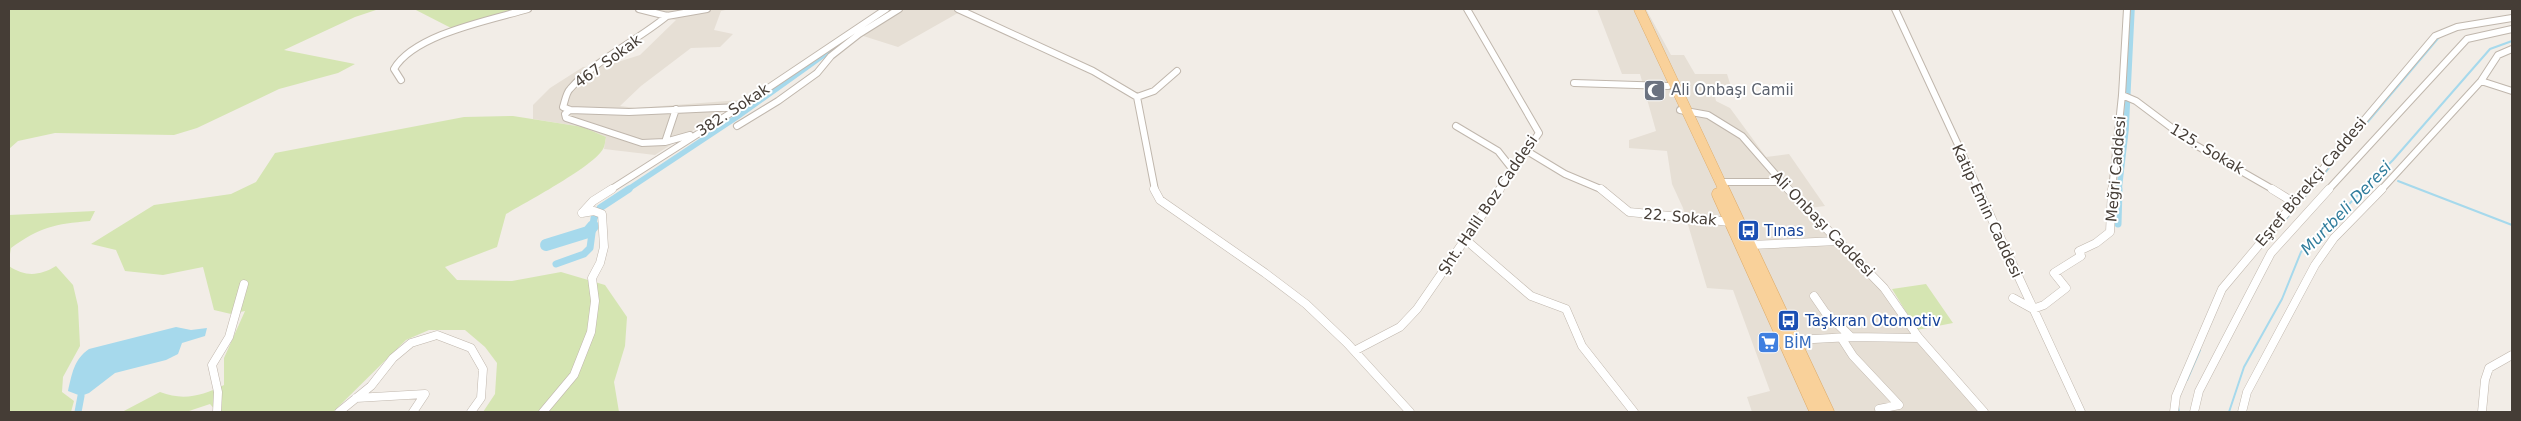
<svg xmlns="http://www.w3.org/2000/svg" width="2521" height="421" viewBox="0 0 2521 421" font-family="'DejaVu Sans',sans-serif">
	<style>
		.residential { fill: #e6dfd5 }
		.green { fill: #d5e5b2 }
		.water { fill: #a6d9ec }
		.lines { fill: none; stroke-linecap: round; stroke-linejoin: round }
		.stream { stroke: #a6d9ec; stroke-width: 2 }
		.canal-far1 { stroke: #a6d9ec; stroke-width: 5.5 }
		.canal { stroke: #a6d9ec; stroke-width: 7 }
		.river { stroke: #a6d9ec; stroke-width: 12 }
		.street-far1-casing { stroke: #c0b7ad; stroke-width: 8 }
		.street-casing { stroke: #c0b7ad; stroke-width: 9 }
		.primary-far1-casing { stroke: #ddab6a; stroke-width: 11 }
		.primary-casing { stroke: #ddab6a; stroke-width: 13 }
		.street-far1 { stroke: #fff; stroke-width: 6 }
		.street { stroke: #fff; stroke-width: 8 }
		.primary-far1 { stroke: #f9d19a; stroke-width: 10 }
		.primary { stroke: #f9d19a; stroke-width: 12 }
		.labels { text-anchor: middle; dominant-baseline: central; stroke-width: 4; stroke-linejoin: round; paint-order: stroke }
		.street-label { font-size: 15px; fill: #453d36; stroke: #fff }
		.worship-label { font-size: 15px; fill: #5b616d; stroke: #fff; text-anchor: start }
		.transit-label { font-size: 15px; fill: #164399; stroke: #fff; text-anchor: start }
		.shop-label { font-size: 15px; fill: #366cbe; stroke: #fff; text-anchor: start }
		.water-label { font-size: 16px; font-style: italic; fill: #317d9c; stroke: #fff }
	</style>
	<rect width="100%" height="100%" fill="#f2ede7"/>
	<path class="residential" d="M654 9H730L721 11 714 30 733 34 720 47 691 48 641 86 620 106 636 108 740 100 655 155 604 149 606 137 583 127 533 119V105L550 88 583 67 605 66 640 55 676 20 650 15Z
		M898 9H965L898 47 857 34Z
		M1597 9H1646L1671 55H1684L1695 74H1727L1733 93H1714L1716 101 1730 108 1766 157 1789 154 1825 206 1809 208 1884 288 1919 339 1984 412H1752L1747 397 1770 391 1733 290 1707 288 1683 208 1672 184 1667 151 1629 148V140L1656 131 1640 74H1622Z"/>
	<path class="green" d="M9 9H379L355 17 284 50 355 64 338 73 279 89 197 128 174 135 55 133 18 141 9 149Z
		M414 9H515L453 29Z
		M513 116 583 127 606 137C605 141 605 146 603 149 594 166 525 203 506 214L497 247 445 267 457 280 512 281 561 272 605 285 627 317 625 346 614 382 619 412H483L495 394 497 363 485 347 465 330H429L406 340 333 412H217L210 404 186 412H122L160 392C183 401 202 396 224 385V358L245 311 231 314 214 310 203 267 163 275 125 271 116 250 91 244 154 205 231 194 256 182 275 153 464 117Z
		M95 211 90 221C55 224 40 227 11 248L9 260V215Z
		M9 266C25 277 40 276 56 266L73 285 78 306 80 346 63 377 62 392 74 401 71 412H9Z
		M1926 284 1953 323 1917 330 1892 289Z"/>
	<path class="water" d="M176 327 191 330 207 328 205 336 182 343 178 354 166 360 115 373 89 393 81 396 68 391C72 374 74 359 89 349Z"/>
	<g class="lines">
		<path class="stream" d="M2379 174 2387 176
			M2398 181 2512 225
			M2280 226 2440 36
			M2187 380 2200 350
			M2178 406 2179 412
			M2229 412 2244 367 2282 299 2301 252 2393 160 2490 49 2512 41"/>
		<path class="canal-far1" d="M875 20 893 9
			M627 190 737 117 842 42
			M2119 190 2126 130 2132 9"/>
		<path class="canal" d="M2118 224 2119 189
			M556 264 584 254 590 248 594 218 600 208 629 189
			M78 412 81 396"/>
		<path class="river" d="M546 245 588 232 593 226"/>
		<defs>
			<path id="street-far1" d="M639 9 667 16 707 9
				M958 9 1093 71 1137 97 1155 190
				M1467 9 1539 133 1499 190
				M1895 9 1979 190
				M667 16C638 40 594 61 570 89 566 93 565 101 563 107L570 110 629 112 740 107
				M401 80 394 69C414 34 491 20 528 9
				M2481 81 2512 91
				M1574 83 1668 86
				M2122 95 2136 101 2192 143 2274 190
				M1137 97 1154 91 1177 71
				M570 110 565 114 566 118 642 143 665 142 690 135
				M1680 110 1708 115 1742 136 1789 190
				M737 126 778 101 817 73 831 56 859 34 899 9
				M1456 126 1498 151 1513 170
				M665 142 676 109
				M1527 151 1565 174 1603 190
				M1721 182H1781
				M610 190 740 107 886 9
				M2112 190 2122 95 2127 9
				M2305 190 2435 36 2457 27 2512 18
				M2328 190 2467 39 2512 29
				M2381 190 2481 81 2498 55 2512 49"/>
			<path id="street" d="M1154 189 1160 200 1265 273 1306 304 1347 343 1410 412
				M1601 189 1629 212 1731 222
				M1788 189 1884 288 1919 338 1984 412
				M1978 189 2081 412
				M2272 189 2293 202
				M582 213 593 201 612 189
				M1466 240 1531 296 1566 309 1582 346 1634 412
				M1751 245 1837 241
				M1814 296 1825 312 1851 337
				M2013 298 2033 309 2044 305 2066 288 2054 273 2081 256 2079 251 2096 243 2110 232 2112 189
				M1842 339 1853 356 1899 405 1879 409
				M1795 340 1851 337 1919 338
				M1356 350 1400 327 1417 309 1500 189
				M356 398 425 394 413 412
				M217 412 218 392 212 365 229 337 244 284
				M339 412 371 386 393 358 411 343 437 335 471 348 483 369 481 398 471 412
				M543 412 574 375 591 332 595 301 592 278 600 263 604 247 602 214 594 211 582 213
				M2174 412 2176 396 2222 289 2306 189
				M2194 412 2199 391 2271 253 2329 189
				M2242 412 2247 392 2315 265 2334 238 2382 189
				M2482 412 2485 380 2489 368 2512 355"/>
			<path id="primary-far1" d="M1639 9 1724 190"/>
			<path id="primary" d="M1723 189 1828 412
				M1718 194 1816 412"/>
		</defs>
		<use href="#street-far1" class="street-far1-casing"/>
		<use href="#street" class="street-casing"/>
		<use href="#primary-far1" class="primary-far1-casing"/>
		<use href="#primary" class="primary-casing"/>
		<use href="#street-far1" class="street-far1"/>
		<use href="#street" class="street"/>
		<use href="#primary-far1" class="primary-far1"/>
		<use href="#primary" class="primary"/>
	</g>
	<defs>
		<symbol id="mosque-square" viewBox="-11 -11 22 22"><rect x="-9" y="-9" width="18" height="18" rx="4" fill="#6b7280" stroke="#fff"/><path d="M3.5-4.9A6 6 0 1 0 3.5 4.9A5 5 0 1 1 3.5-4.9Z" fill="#fff"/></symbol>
		<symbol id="bus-square" viewBox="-11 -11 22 22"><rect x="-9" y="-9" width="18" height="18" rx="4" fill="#1a4fb4" stroke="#fff"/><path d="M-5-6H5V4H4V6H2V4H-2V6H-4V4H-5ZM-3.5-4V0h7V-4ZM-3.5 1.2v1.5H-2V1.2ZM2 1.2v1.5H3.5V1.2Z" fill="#fff"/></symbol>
		<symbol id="supermarket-square" viewBox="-11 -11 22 22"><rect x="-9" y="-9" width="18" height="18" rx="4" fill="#3f7fe0" stroke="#fff"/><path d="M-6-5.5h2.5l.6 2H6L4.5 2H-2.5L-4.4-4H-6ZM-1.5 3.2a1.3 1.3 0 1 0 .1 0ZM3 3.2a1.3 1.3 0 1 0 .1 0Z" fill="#fff"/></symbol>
	</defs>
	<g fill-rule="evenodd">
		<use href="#mosque-square" x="1642" y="78" width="25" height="25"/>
		<use href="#bus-square" x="1736" y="218" width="25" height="25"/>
		<use href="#bus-square" x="1776" y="308" width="25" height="25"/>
		<use href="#supermarket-square" x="1756" y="330" width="25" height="25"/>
	</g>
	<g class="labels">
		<g class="street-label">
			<text transform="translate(608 61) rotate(-36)">467 Sokak</text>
			<text transform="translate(733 110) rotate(-33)">382. Sokak</text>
			<text transform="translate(2207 149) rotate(31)">125. Sokak</text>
			<text transform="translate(2116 169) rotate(-85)">Meğri Caddesi</text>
			<text transform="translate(2311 182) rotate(-50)">Eşref Börekçi Caddesi</text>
			<text transform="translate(1488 205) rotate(-56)">Şht. Halil Boz Caddesi</text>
			<text transform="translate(1987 211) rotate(65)">Katip Emin Caddesi</text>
			<text transform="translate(1680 217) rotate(5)">22. Sokak</text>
			<text transform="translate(1823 224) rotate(46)">Ali Onbaşı Caddesi</text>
		</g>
		<g class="worship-label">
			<text x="1671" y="90">Ali Onbaşı Camii</text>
		</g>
		<g class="transit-label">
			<text x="1764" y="231">Tınas</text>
			<text x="1805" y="321">Taşkıran Otomotiv</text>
		</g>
		<g class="shop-label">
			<text x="1784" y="343">BİM</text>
		</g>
		<g class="water-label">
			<text transform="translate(2346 208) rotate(-46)">Murtbeli Deresi</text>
		</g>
	</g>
	<rect width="2521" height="421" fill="none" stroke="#453d36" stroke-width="20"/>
</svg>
